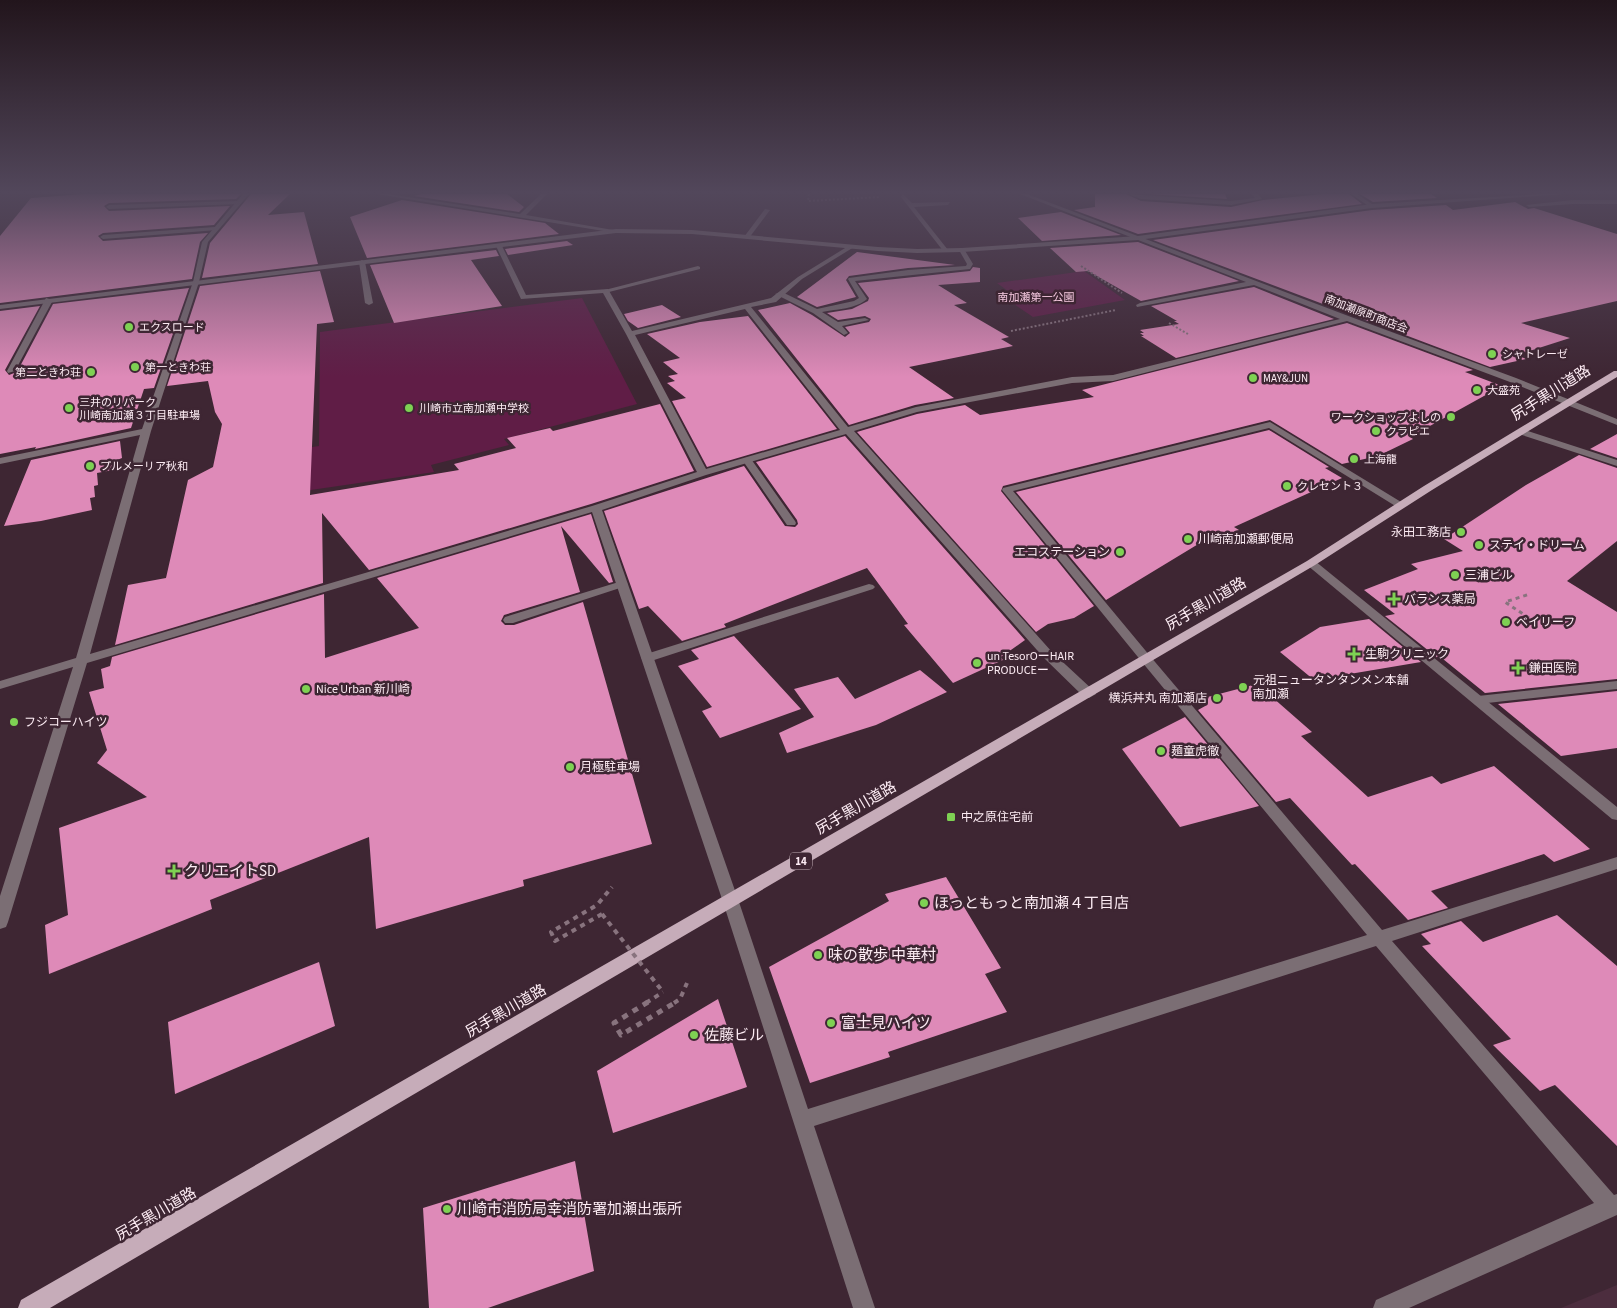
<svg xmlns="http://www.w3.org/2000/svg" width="1617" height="1308" viewBox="0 0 1617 1308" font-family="'Source Sans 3','Noto Sans JP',sans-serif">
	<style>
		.built { fill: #4c2d3e }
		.green { fill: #601d46 }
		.building { fill: #de8ab8 }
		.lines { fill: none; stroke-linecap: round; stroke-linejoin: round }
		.path-far3 { stroke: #88737e; stroke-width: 2; stroke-dasharray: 2 2; stroke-linecap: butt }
		.path-far2 { stroke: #88737e; stroke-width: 3; stroke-dasharray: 4 4; stroke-linecap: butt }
		.path-far1 { stroke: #88737e; stroke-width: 4; stroke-dasharray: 5 5; stroke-linecap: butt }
		.path { stroke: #88737e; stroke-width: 5; stroke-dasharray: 6 6; stroke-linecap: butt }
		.service { fill: #7b6e74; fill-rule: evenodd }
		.pedestrian { fill: #7b6e74; fill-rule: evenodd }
		.minor { fill: #7b6e74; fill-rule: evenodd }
		.tertiary { fill: #7b6e74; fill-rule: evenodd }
		.primary { fill: #c6acb9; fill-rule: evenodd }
		.path-bridge { stroke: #88737e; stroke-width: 4; stroke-dasharray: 5 5; stroke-linecap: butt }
		.poi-dot { fill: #7ed153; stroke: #3e2633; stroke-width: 2 }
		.labels { text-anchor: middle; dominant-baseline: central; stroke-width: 5; stroke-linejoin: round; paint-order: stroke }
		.far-park-label { font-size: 11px; fill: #f6c9e0; stroke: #3e2633 }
		.far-street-label { font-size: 11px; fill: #fcebf3; stroke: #3e2633 }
		.far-poi-label { font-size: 11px; fill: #fcebf3; stroke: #3e2633; text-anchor: start }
		.shield { fill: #3e2633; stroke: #c3b0b9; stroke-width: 1 }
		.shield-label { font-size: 11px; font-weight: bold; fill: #fcebf3 }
		.poi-label { font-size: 12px; fill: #fcebf3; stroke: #3e2633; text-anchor: start }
		.near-street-label { font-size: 15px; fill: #fcebf3; stroke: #3e2633 }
		.near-poi-label { font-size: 15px; fill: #fcebf3; stroke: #3e2633; text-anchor: start }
	</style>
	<rect width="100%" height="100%" fill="#3e2633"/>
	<path class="built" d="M1617 1285V1308H1561Z"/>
	<path class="green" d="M1084 271 1125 300 1033 317 1008 300 1016 297 997 283Z
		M582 298 637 404 504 439 509 445 431 465 434 472 304 491 306 448 319 446 320 332Z"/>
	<path class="building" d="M84 194H241L236 199 109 203 104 206 109 211 230 206 214 225 103 233 98 236 103 241 208 233 200 242 192 279 0 303V236L31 198Z
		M251 194H290L268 215 304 212 318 264 202 278 210 243Z
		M422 194H507L524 207 519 212 414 196Z
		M1095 194H1126L1141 201 1231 207 1263 200 1323 194H1349L1362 204 1138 234 1074 210 1095 207Z
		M1150 194H1225L1227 199Z
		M1360 194H1431L1437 198 1373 202Z
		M402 200 545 223 559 234 367 258 350 217Z
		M1515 202 1528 209 1534 208 1617 234V301L1521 323 1570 338 1517 355 1526 359 1490 367 1153 240 1372 210 1446 205 1453 210Z
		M1061 212 1121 235 1042 241 1018 218Z
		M567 241 573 245 508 255 505 249Z
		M1138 242 1239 281 1141 301 1088 271 1076 272 1050 248Z
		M496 250 499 256 471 260 502 306 394 323 370 265Z
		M857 252 955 265 908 268 849 276 846 280 856 297 817 307 797 297Z
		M973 267 980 268V282L938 285 967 303 954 305 1009 337 1001 339 1013 346 909 367 954 398 915 405 849 425 758 310 790 303 812 315 845 337 850 333 845 327 869 322 871 319 865 316 838 320 827 313 852 309 868 301 869 298 858 283 970 271Z
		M320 271 334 322 317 324 310 495 459 470 454 464 516 448 507 438 550 428 553 431 660 404 694 471 591 504 369 570 322 513 323 583 115 645 128 585 166 578 188 480 213 467 222 424 215 412 208 381 167 386 200 286Z
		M1254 287 1334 319 1176 358 1141 336H1144L1140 333H1144L1140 330 1179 324 1174 321H1177L1151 306Z
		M189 288 154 388 144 389 131 428 35 449 36 447 0 454V311L40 306 5 370 9 375 17 372 53 304Z
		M662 305 681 317 638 328 628 321 624 314Z
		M748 316 837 429 707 467 672 401 686 398 667 383 675 381 668 376 678 374 663 362 680 358 647 334 700 322Z
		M1347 323 1473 370 1465 372 1502 386 1410 437 1413 439 1378 456 1342 464 1270 420 1003 486 1001 491 1094 606 1074 618 1048 624 1036 632 857 432 917 414 965 405 980 415 1094 397 1082 390Z
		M1269 430 1329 467 1325 468 1342 478 1234 527 1239 530 1200 543 1106 600 1016 492Z
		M1617 434V458L1590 449Z
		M845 436 1025 640 1001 657 1003 660 953 683 904 625 908 624 867 568 724 624 726 627 682 641 648 606 639 609 604 511 744 466 785 526 795 527 798 524 797 520 756 462Z
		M120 441 122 458 117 460 118 469 97 473 98 485 94 486 95 497 90 498 92 510 41 521 4 526 31 460Z
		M1579 455 1617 468V541L1567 581 1617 612V679L1485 693 1443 659H1439L1385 616 1395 614 1364 590 1418 569 1411 564 1463 551 1444 539 1526 485Z
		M591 514 613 582 609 583 561 526 580 592 504 615 501 621 505 625H514L583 602 652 844 523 880 524 886 376 929 369 837 210 900 212 909 49 974 45 925 68 915 59 828 147 797 97 763 107 750 89 692 104 688 101 669 110 666 112 657 324 594 325 658 419 628 377 578Z
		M1369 619 1421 662 1314 680 1280 652 1320 627Z
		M734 636 801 709 720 738 702 711 712 707 678 666 699 659 691 650Z
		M920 670 947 692 876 725 787 753 779 733 814 717 794 689 838 677 855 699Z
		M1257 684 1312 732 1301 736 1368 797 1432 776 1441 784 1494 766 1590 849 1554 862 1544 854 1431 891 1448 908 1408 920 1355 864 1352 865 1290 798 1276 802 1198 710 1207 705 1200 699Z
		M1617 691V748L1561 756 1498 704Z
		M1185 717 1259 806 1180 827 1122 749Z
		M946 877 1001 968 985 974 1007 1012 888 1052 890 1057 810 1083 769 967 889 901 885 894Z
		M1557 915 1617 966V1146L1555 1085 1540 1091 1493 1045 1511 1039 1422 946 1431 944 1421 934 1461 921 1483 942Z
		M319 962 335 1026 175 1094 168 1022Z
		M718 999 747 1087 613 1133 597 1071Z
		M575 1161 594 1271 488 1308H429L423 1208Z"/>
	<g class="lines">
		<path class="path-far3" d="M809 194 808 201 880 197
			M1081 266 1122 293
			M1169 323 1188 334
			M1011 331 1116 310"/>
		<path class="path-far2" d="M1529 618 1505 602 1530 594"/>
		<path class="path-far1" d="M602 914 555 941 551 932 597 905 612 887
			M646 1003 663 992
			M674 1003 680 999 687 983"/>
		<path class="path" d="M648 1002 614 1023 621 1035 676 1002"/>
		<path class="service" d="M903 194 912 203 950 202 948 205 914 207 948 250V252H944L901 197Z
			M1128 194 1231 201 1255 198 1252 194H1258L1262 199 1231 205 1141 199Z
			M1573 200H1617V204H1573L1529 207 1526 205Z
			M237 201 239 204 109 209 106 207 109 205Z
			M765 209 770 210 749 238H745L744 237Z
			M215 227 217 230 103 239 100 237 103 235Z
			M962 248 964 249 973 264 970 269 855 281 867 299C856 309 837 309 822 312L838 322 865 318 869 320 842 326 848 333 844 335 813 313 775 294 782 292 817 309 854 301 859 298 848 279 849 278 908 270 966 266 967 264 959 250Z
			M362 260 365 262 373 303 369 305 365 303 359 262Z
			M698 266 700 267V269L605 293 601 291Z
			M1270 422 1406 505 1401 508 1397 507 1269 428 1013 491 1150 656 1152 659 1150 662H1142L1002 490 1003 488Z
			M1522 429 1617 460V466L1519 434V430Z
			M748 458 751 459 795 521 796 523 795 525H787L743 461Z
			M622 581 628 584 626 586 513 623H505L503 620 505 617Z
			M869 584 873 585 875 587 873 589 651 661 647 662 641 658 643 655Z
			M1617 681V689L1478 704 1471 700 1478 696Z"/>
		<path class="pedestrian" d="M1351 194H1357L1375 206 1370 207Z"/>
		<path class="minor" d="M243 194H249L208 242 199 282 151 431 90 654 592 506 697 472 626 334 603 293 521 299 496 246 499 244 502 246 526 295 608 289 632 331 771 298 798 277 850 245H854V247L802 279 776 302 751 307 848 427 916 407 1072 377 1113 375 1340 319 1254 285 1137 307 1136 305 1140 303 1246 282 1020 194H1027L1351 317 1516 378 1617 419V425L1510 382 1347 321 1113 381 1072 383 917 412 854 431 1052 652 1094 691 1096 694 1089 698 1084 697 1044 658 846 434 706 475 602 510 739 902 808 1109 1367 935 1142 662 1140 659 1142 656H1150L1382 930 1617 857V869L1392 941 1614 1195 1617 1194V1215L1409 1308H1373L1376 1300 1594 1203 1376 946 814 1126 875 1308H853L723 902 592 512 87 663 8 922 6 927 0 929V896L73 667 0 689V681L76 658 140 435 0 464V458L142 429 193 282 202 242ZM745 309 840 430 706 469 635 335Z
			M377 194H388L520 214 541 194H547L526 215 619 231 616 233Z
			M46 298 53 300 15 371 8 373 7 371Z
			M1311 560 1315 561 1617 807V820L1612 819 1307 565 1305 563Z"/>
		<path class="tertiary" d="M1542 194H1565L1372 208 1138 240 962 252 917 253 878 251 692 234 616 233 0 309V305L616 229 692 230 878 247 917 249 962 248 1138 236 1372 204Z"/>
		<path class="primary" d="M1614 371H1617V377L1432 490 1315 565 50 1308H18L21 1300 1307 561 1424 486Z"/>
		<path class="path-bridge" d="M602 914 663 992"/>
	</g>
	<linearGradient id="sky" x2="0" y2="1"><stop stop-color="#22151c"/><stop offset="0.51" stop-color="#52475b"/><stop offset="1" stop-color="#52475b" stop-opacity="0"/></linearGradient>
	<rect width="1617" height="377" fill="url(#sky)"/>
	<g class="poi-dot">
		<circle cx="129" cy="327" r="5"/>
		<circle cx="1492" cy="354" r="5"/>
		<circle cx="135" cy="367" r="5"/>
		<circle cx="91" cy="372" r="5"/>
		<circle cx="1253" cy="378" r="5"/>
		<circle cx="1477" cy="390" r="5"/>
		<circle cx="69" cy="408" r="5"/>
		<circle cx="409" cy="408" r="5"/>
		<circle cx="1451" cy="417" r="5"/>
		<circle cx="1376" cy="431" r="5"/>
		<circle cx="1354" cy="459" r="5"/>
		<circle cx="90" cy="466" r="5"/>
		<circle cx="1287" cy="486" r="5"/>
		<circle cx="1461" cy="532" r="5"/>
		<circle cx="1188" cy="539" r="5"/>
		<circle cx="1479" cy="545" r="5"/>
		<circle cx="1120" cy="552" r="5"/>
		<circle cx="1455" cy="575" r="5"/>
		<path d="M1391.5 591.5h5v5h5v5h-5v5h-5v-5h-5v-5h5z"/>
		<circle cx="1506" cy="622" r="5"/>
		<path d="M1351.5 646.5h5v5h5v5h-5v5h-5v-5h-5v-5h5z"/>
		<circle cx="977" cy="663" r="5"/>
		<path d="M1515.5 660.5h5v5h5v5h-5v5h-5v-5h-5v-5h5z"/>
		<circle cx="1243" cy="687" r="5"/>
		<circle cx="306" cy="689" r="5"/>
		<circle cx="1217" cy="698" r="5"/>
		<circle cx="14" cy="722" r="5"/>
		<circle cx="1161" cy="751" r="5"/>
		<circle cx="570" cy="767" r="5"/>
		<rect x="946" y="812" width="10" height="10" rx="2.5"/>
		<path d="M171.5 863.5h5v5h5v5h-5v5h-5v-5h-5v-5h5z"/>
		<circle cx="924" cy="903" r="5"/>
		<circle cx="818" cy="955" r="5"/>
		<circle cx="831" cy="1023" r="5"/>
		<circle cx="694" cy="1035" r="5"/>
		<circle cx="447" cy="1209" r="5"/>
	</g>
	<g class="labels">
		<g class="far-park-label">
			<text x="1036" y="297">南加瀬第一公園</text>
		</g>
		<g class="far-street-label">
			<text transform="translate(1366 314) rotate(21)">南加瀬原町商店会</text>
		</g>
		<g class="far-poi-label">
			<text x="139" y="327">エクスロード</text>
			<text x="1502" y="354">シャトレーゼ</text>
			<text x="145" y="367">第一ときわ荘</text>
			<text x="81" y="372" text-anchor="end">第二ときわ荘</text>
			<text x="1263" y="378">MAY&amp;JUN</text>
			<text x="1487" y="390">大盛苑</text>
			<text x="79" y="402">三井のリパーク<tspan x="79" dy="13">川崎南加瀬３丁目駐車場</tspan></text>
			<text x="419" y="408">川崎市立南加瀬中学校</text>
			<text x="1441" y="417" text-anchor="end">ワークショップよしの</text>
			<text x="1386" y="431">クラピエ</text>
			<text x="1364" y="459">上海龍</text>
			<text x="100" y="466">プルメーリア秋和</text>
			<text x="1297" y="486">クレセント３</text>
		</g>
		<rect class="shield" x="790" y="852.5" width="22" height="17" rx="4"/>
		<g class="shield-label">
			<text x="801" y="861">14</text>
		</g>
		<g class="poi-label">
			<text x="1451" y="532" text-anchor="end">永田工務店</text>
			<text x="1198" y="539">川崎南加瀬郵便局</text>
			<text x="1489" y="545">ステイ・ドリーム</text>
			<text x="1110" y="552" text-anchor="end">エコステーション</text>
			<text x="1465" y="575">三浦ビル</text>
			<text x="1404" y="599">バランス薬局</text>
			<text x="1516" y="622">ベイリーフ</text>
			<text x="1365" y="654">生駒クリニック</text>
			<text x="987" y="656">un TesorOーHAIR<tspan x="987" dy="14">PRODUCEー</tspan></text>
			<text x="1529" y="668">鎌田医院</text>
			<text x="1253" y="680">元祖ニュータンタンメン本舗<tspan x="1253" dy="14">南加瀬</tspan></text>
			<text x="316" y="689">Nice Urban 新川崎</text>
			<text x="1207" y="698" text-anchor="end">横浜丼丸 南加瀬店</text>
			<text x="24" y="722">フジコーハイツ</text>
			<text x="1171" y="751">麺童虎徹</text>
			<text x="580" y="767">月極駐車場</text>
			<text x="961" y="817">中之原住宅前</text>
		</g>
		<g class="near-street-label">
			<text transform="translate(1551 393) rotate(-32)">尻手黒川道路</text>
			<text transform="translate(1206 604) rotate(-30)">尻手黒川道路</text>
			<text transform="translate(856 808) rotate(-30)">尻手黒川道路</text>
			<text transform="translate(506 1011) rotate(-30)">尻手黒川道路</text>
			<text transform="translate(156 1214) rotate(-30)">尻手黒川道路</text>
		</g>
		<g class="near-poi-label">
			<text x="184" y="871">クリエイトSD</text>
			<text x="934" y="903">ほっともっと南加瀬４丁目店</text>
			<text x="828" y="955">味の散歩 中華村</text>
			<text x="841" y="1023">富士見ハイツ</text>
			<text x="704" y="1035">佐藤ビル</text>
			<text x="457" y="1209">川崎市消防局幸消防署加瀬出張所</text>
		</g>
	</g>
</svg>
